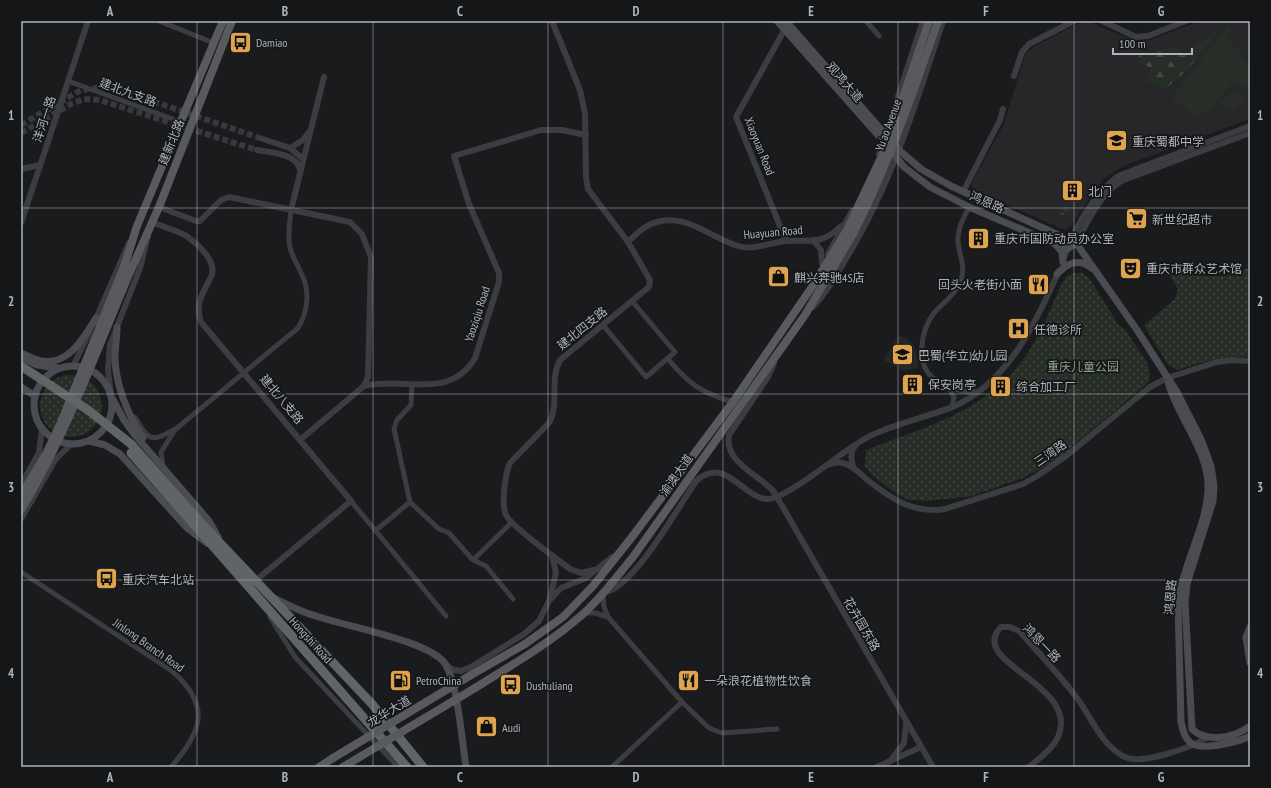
<svg xmlns="http://www.w3.org/2000/svg" width="1271" height="788" viewBox="0 0 1271 788" font-family="'PT Sans Narrow','Noto Sans SC',sans-serif">
	<style>
		.built { fill: #272729 }
		.grass { fill: url(#grass-dots) }
		.forest { fill: url(#forest-firs) }
		.garden { fill: #272e27 }
		.lines { fill: none; stroke-linecap: round; stroke-linejoin: round }
		.tertiary-tunnel { stroke: #38393c; stroke-width: 6; stroke-dasharray: 6 3; stroke-linecap: butt }
		.minor { stroke: #3c3d41; stroke-width: 5 }
		.tertiary { stroke: #3c3d41; stroke-width: 6 }
		.secondary { stroke: #4a4c51; stroke-width: 7 }
		.primary { stroke: #585a60; stroke-width: 8 }
		.trunk { stroke: #606368; stroke-width: 9 }
		.primary-bridge { stroke: #585a60; stroke-width: 8 }
		.trunk-bridge { stroke: #606368; stroke-width: 9 }
		.grid { fill: none; stroke: #aeb3ba; stroke-width: 1; stroke-opacity: 0.55 }
		.labels { text-anchor: middle; dominant-baseline: central; stroke-width: 3.5; stroke-linejoin: round; paint-order: stroke }
		.poi-label { font-size: 12px; fill: #aeb3ba; stroke: #151617; text-anchor: start }
		.street-label { font-size: 12px; fill: #aeb3ba; stroke: #151617 }
		.park-label { font-size: 12px; fill: #88a388; stroke: #151617 }
		.neatline { fill: none; stroke: #aeb3ba; stroke-width: 1.5 }
		.grid-label { font-size: 13px; text-anchor: middle; font-weight: bold; fill: #aeb3ba }
	</style>
	<defs>
		<pattern id="grass-dots" width="8" height="8" patternUnits="userSpaceOnUse"><rect width="8" height="8" fill="#272e27"/><path d="M2 2h.1M6 6h.1" fill="none" stroke="#444a44" stroke-width="1.8" stroke-linecap="round"/></pattern>
		<pattern id="forest-firs" width="22" height="20" patternUnits="userSpaceOnUse"><rect width="22" height="20" fill="#272e27"/><path d="M5 1l3.5 6h-7zM16 11l3.5 6h-7z" fill="#444a44"/></pattern>
	</defs>
	<rect width="100%" height="100%" fill="#1a1b1c"/>
	<path class="built" d="M1200 21H1250V119L1123 166 1105 178 1097 187 1071 226 1065 230 974 191 971 184 1004 124 1025 55 1033 47 1077 24 1088 22 1136 41 1150 40Z
		M899 335 909 341 915 347 919 367 905 371 884 360Z"/>
	<path class="grass" d="M1066 206 1073 209 1068 215 1056 216Z
		M1162 263C1169 266 1176 271 1182 272 1200 277 1236 280 1250 266V357C1224 355 1202 362 1177 370L1168 365 1144 325 1175 299 1178 289Z
		M1074 273H1082L1089 278 1118 324 1126 331 1148 364 1150 377 1149 382 1056 460 1023 478 972 496 927 501 909 500 897 494 873 476 865 467 866 450C927 426 989 411 1027 354 1042 332 1051 306 1062 283L1067 276Z
		M40 406a31 31 0 1 1 62 0a31 31 0 1 1-62 0Z"/>
	<path class="forest" d="M1217 31C1206 50 1182 78 1163 90L1145 79 1151 68 1139 62V54C1152 53 1163 48 1177 47L1183 56Z"/>
	<path class="garden" d="M1228 24 1233 29 1226 39 1243 53 1241 56 1248 62 1247 64 1250 67V91L1234 80 1211 110 1195 116 1172 98Z
		M1236 90 1244 99 1229 112 1221 103Z"/>
	<g class="lines">
		<path class="tertiary-tunnel" d="M21 125 81 90 104 87 123 91 260 138
			M21 133 71 104 84 99 99 100 257 150"/>
		<path class="minor" d="M159 21 214 43
			M866 21 879 36
			M68 81 181 122
			M969 207C964 217 957 229 958 241 959 255 966 266 961 280 956 294 944 302 934 313 921 330 915 363 933 378 946 389 963 393 979 391
			M603 325 646 377 675 352 632 301
			M668 359C688 383 701 393 733 402
			M948 387 954 397 952 407
			M135 417C150 443 152 442 177 428L298 328C308 312 310 292 302 275 298 265 292 257 290 247 287 235 290 222 291 210
			M163 466 161 452 175 430
			M351 501 446 616
			M410 502 439 529 449 533 473 560 486 566 513 599
			M375 531 410 502 394 429 397 420 411 405 412 384
			M473 560 512 522
			M21 572 172 671C211 705 203 731 171 767
			M603 594 604 607 608 617 682 702 709 728 722 733 777 729
			M584 613H595L608 617
			M270 617 295 657 398 767
			M612 767 682 702"/>
		<path class="tertiary" d="M552 21 580 90 585 114 586 177 588 189 628 242 650 280 649 287 560 360C549 380 560 403 549 423L510 463C505 474 501 505 506 515 512 527 557 559 570 569L581 573 598 569
			M1102 21 1136 37 1148 36 1186 21
			M1014 76 1022 52 1029 44 1074 21
			M260 138 290 148 303 159
			M290 148 303 140 309 132
			M257 150C271 153 297 153 300 170
			M879 154 923 21
			M21 169 40 165
			M963 192 1000 120 1003 109
			M159 207 196 221H200L221 200 229 197 350 222 362 234 371 257 368 377 364 386 301 439
			M291 210 324 77
			M152 222C163 227 175 230 185 235 197 243 216 260 212 275 204 291 194 304 201 322L351 501 255 581
			M21 223 88 21
			M813 240 821 250 822 264
			M786 241 736 117 786 27
			M628 242C634 236 642 228 649 225 682 209 709 237 738 246 754 251 771 242 787 241 798 240 810 242 821 239 829 237 835 232 841 226
			M1076 243C1089 219 1099 196 1121 181L1250 133
			M828 254 852 211
			M1063 261C1074 229 1091 197 1118 176L1250 126
			M813 307C828 291 839 271 850 252 893 180 917 100 943 21
			M95 321 129 243
			M774 363 768 377 729 435C724 463 759 474 774 492L933 767
			M73 366 90 331
			M364 386C403 376 450 401 475 358L499 282V273L469 204 454 156 541 130H562L586 135
			M111 396 108 370 110 345 140 268 148 236
			M825 466C830 464 837 461 843 463 851 465 859 472 865 478 890 498 912 514 945 509L1023 484 1037 476 1066 456 1150 387 1167 378 1217 362 1232 360 1250 361
			M854 469C851 461 850 452 855 446 870 429 935 416 959 404 1011 378 1036 321 1059 271
			M21 485 39 453 42 427
			M21 519 55 460 71 444
			M604 593C609 591 614 589 618 586 646 565 676 511 696 481 726 455 741 497 767 499 783 501 837 456 855 445
			M550 598 556 573 552 555
			M446 665 454 670 461 671 471 667 524 634 539 621 549 601 561 588 586 578 612 557
			M891 760 904 743 906 724
			M877 767 921 747
			M1029 767C1039 758 1052 750 1058 737 1081 684 966 663 1001 627H1010L1019 631C1039 653 1059 674 1077 698 1091 717 1102 746 1125 757 1142 765 1190 748 1206 738"/>
		<path class="secondary" d="M777 21 884 142 904 167 930 187 969 207 1067 249 1076 243
			M786 21 900 151 921 169 951 186 1076 243 1137 330 1177 392 1201 439 1211 466 1214 486 1213 501 1187 584 1185 603 1192 729C1206 743 1235 738 1250 726
			M1056 245 1062 252 1063 262
			M1057 274C1068 263 1079 257 1093 269
			M117 327C117 337 115 348 115 359 116 386 128 415 143 438
			M21 353C27 356 35 360 41 361 69 366 84 337 96 318
			M21 357 37 365 58 368
			M34 405a39 39 0 1 1 78 0a39 39 0 1 1-78 0Z
			M1168 382C1177 416 1209 452 1208 487 1208 524 1183 563 1178 602L1181 722C1183 730 1185 742 1195 745 1206 749 1240 742 1250 736
			M21 387 35 396
			M112 398 124 420 134 434 209 521 218 537
			M89 441 105 445 120 454 187 528 207 543
			M274 598C288 605 301 612 316 616 344 626 432 641 446 665 458 687 462 741 466 767
			M1250 627 1246 637 1250 663"/>
		<path class="primary" d="M125 264 137 226 223 21
			M130 272 159 207 232 21
			M471 675 525 644 563 617 593 586 632 537 733 402 812 287 847 230
			M475 688C512 665 550 643 583 614 602 597 617 576 633 557L805 315 853 234
			M319 767 333 758"/>
		<path class="trunk" d="M203 525 372 704 423 767
			M197 528 407 767"/>
		<path class="primary-bridge" d="M847 230 887 145 929 21
			M853 234C889 165 912 94 938 21
			M21 495 46 454 62 420 125 264
			M21 510C66 435 96 352 130 272
			M333 758 471 675
			M343 767 475 688"/>
		<path class="trunk-bridge" d="M21 366 88 410 131 444 203 525
			M131 453 197 528"/>
	</g>
	<path class="grid" d="M197 21V767M373 21V767M548 21V767M723 21V767M898 21V767M1074 21V767M21 208H1250M21 394H1250M21 580H1250"/>
	<defs>
		<symbol id="bus-square" viewBox="-11 -11 22 22"><rect x="-9" y="-9" width="18" height="18" rx="4" fill="#dfa450" stroke="#151617"/><path d="M-5-6H5V4H4V6H2V4H-2V6H-4V4H-5ZM-3.5-4V0h7V-4ZM-3.5 1.2v1.5H-2V1.2ZM2 1.2v1.5H3.5V1.2Z" fill="#111"/></symbol>
		<symbol id="school-square" viewBox="-11 -11 22 22"><rect x="-9" y="-9" width="18" height="18" rx="4" fill="#dfa450" stroke="#151617"/><path d="M0-5L7-2L0 1L-7-2ZM-4 1L0 2.5L4 1V4Q0 6-4 4Z" fill="#111"/></symbol>
		<symbol id="building-square" viewBox="-11 -11 22 22"><rect x="-9" y="-9" width="18" height="18" rx="4" fill="#dfa450" stroke="#151617"/><path d="M-4-6H4V6H1V3H-1V6H-4ZM-2.5-4.3h1.7v1.8h-1.7ZM.8-4.3h1.7v1.8H.8ZM-2.5-1h1.7V.8h-1.7ZM.8-1h1.7V.8H.8Z" fill="#111"/></symbol>
		<symbol id="supermarket-square" viewBox="-11 -11 22 22"><rect x="-9" y="-9" width="18" height="18" rx="4" fill="#dfa450" stroke="#151617"/><path d="M-6-5.5h2.5l.6 2H6L4.5 2H-2.5L-4.4-4H-6ZM-1.5 3.2a1.3 1.3 0 1 0 .1 0ZM3 3.2a1.3 1.3 0 1 0 .1 0Z" fill="#111"/></symbol>
		<symbol id="theatre-square" viewBox="-11 -11 22 22"><rect x="-9" y="-9" width="18" height="18" rx="4" fill="#dfa450" stroke="#151617"/><path d="M-5-5.5Q0-4 5-5.5V0Q5 5 0 6Q-5 5-5 0ZM-3.3-2.5H-1v1.5H-3.3ZM1-2.5H3.3v1.5H1ZM-2.8 1Q0 5.5 2.8 1Z" fill="#111"/></symbol>
		<symbol id="shop-square" viewBox="-11 -11 22 22"><rect x="-9" y="-9" width="18" height="18" rx="4" fill="#dfa450" stroke="#151617"/><path d="M-5-2.5h2.3a2.7 3.5 0 0 1 5.4 0H5L5.5 6h-11ZM-1.5-2.5h3a1.5 2.3 0 0 0-3 0Z" fill="#111"/></symbol>
		<symbol id="restaurant-square" viewBox="-11 -11 22 22"><rect x="-9" y="-9" width="18" height="18" rx="4" fill="#dfa450" stroke="#151617"/><path d="M-5-6h1v4h1v-4h1v4h1v-4h1v5L-1.5 .5V6h-2V.5L-5-1ZM5-6V6H3V1.5H1.5Q1.5-4 5-6Z" fill="#111"/></symbol>
		<symbol id="hospital-square" viewBox="-11 -11 22 22"><rect x="-9" y="-9" width="18" height="18" rx="4" fill="#dfa450" stroke="#151617"/><path d="M-5-5h3v3.5h4V-5h3V5h-3V1.5h-4V5h-3Z" fill="#111"/></symbol>
		<symbol id="fuel-square" viewBox="-11 -11 22 22"><rect x="-9" y="-9" width="18" height="18" rx="4" fill="#dfa450" stroke="#151617"/><path d="M-5.5-6h7V0h2V4h1.3V-2.5L3-4.5l.8-.8L6-3V5H2.5V1h-1V6h-7ZM-4.2-4.7v3.2H.2V-4.7Z" fill="#111"/></symbol>
	</defs>
	<g fill-rule="evenodd">
		<use href="#bus-square" x="228" y="30" width="25" height="25"/>
		<use href="#school-square" x="1104" y="128" width="25" height="25"/>
		<use href="#building-square" x="1060" y="178" width="25" height="25"/>
		<use href="#supermarket-square" x="1124" y="206" width="25" height="25"/>
		<use href="#building-square" x="966" y="226" width="25" height="25"/>
		<use href="#theatre-square" x="1118" y="256" width="25" height="25"/>
		<use href="#shop-square" x="766" y="264" width="25" height="25"/>
		<use href="#restaurant-square" x="1026" y="272" width="25" height="25"/>
		<use href="#hospital-square" x="1006" y="316" width="25" height="25"/>
		<use href="#school-square" x="890" y="342" width="25" height="25"/>
		<use href="#building-square" x="900" y="372" width="25" height="25"/>
		<use href="#building-square" x="988" y="374" width="25" height="25"/>
		<use href="#bus-square" x="94" y="566" width="25" height="25"/>
		<use href="#fuel-square" x="388" y="668" width="25" height="25"/>
		<use href="#restaurant-square" x="676" y="668" width="25" height="25"/>
		<use href="#bus-square" x="498" y="672" width="25" height="25"/>
		<use href="#shop-square" x="474" y="714" width="25" height="25"/>
	</g>
	<g class="labels">
		<g class="poi-label">
			<text x="256" y="42">Damiao</text>
			<text x="1132" y="141">重庆蜀都中学</text>
			<text x="1088" y="191">北门</text>
			<text x="1152" y="219">新世纪超市</text>
			<text x="994" y="238">重庆市国防动员办公室</text>
			<text x="1146" y="268">重庆市群众艺术馆</text>
			<text x="794" y="277">麒兴奔驰4S店</text>
			<text x="1022" y="284" text-anchor="end">回头火老街小面</text>
			<text x="1034" y="329">任德诊所</text>
			<text x="918" y="355">巴蜀(华立)幼儿园</text>
			<text x="928" y="384">保安岗亭</text>
			<text x="1016" y="386">综合加工厂</text>
			<text x="122" y="579">重庆汽车北站</text>
			<text x="416" y="680">PetroChina</text>
			<text x="704" y="680">一朵浪花植物性饮食</text>
			<text x="526" y="685">Dushuliang</text>
			<text x="502" y="727">Audi</text>
		</g>
		<g class="street-label">
			<text transform="translate(845 82) rotate(49)">观鸿大道</text>
			<text transform="translate(128 92) rotate(20)">建北九支路</text>
			<text transform="translate(44 119) rotate(-72)">洋河一路</text>
			<text transform="translate(888 125) rotate(-70)">Yu'ao Avenue</text>
			<text transform="translate(171 142) rotate(-68)">建新北路</text>
			<text transform="translate(760 146) rotate(68)">Xiaoyuan Road</text>
			<text transform="translate(987 202) rotate(24)">鸿恩路</text>
			<text transform="translate(773 232) rotate(-5)">Huayuan Road</text>
			<text transform="translate(477 314) rotate(-72)">Yaoziqiu Road</text>
			<text transform="translate(582 328) rotate(-39)">建北四支路</text>
			<text transform="translate(282 399) rotate(50)">建北八支路</text>
			<text transform="translate(1050 453) rotate(-35)">三湾路</text>
			<text transform="translate(676 475) rotate(-55)">渝澳大道</text>
			<text transform="translate(1170 597) rotate(-85)">鸿恩路</text>
			<text transform="translate(862 624) rotate(60)">花卉园东路</text>
			<text transform="translate(311 640) rotate(48)">Hongshi Road</text>
			<text transform="translate(1042 643) rotate(46)">鸿恩一路</text>
			<text transform="translate(149 645) rotate(35)">Jinlong Branch Road</text>
			<text transform="translate(389 711) rotate(-31)">龙华大道</text>
		</g>
		<g class="park-label">
			<text x="1083" y="366">重庆儿童公园</text>
		</g>
	</g>
	<rect width="1271" height="788" fill="none" stroke="#151617" stroke-width="44"/>
	<path d="M1113 48v6h79v-6" fill="none" stroke="#aeb3ba" stroke-width="2"/>
	<text x="1119" y="48" font-size="12" fill="#aeb3ba" stroke="#151617" stroke-width="3" paint-order="stroke">100 m</text>
	<rect x="22" y="22" width="1227" height="744" class="neatline"/>
	<g class="grid-label">
		<text x="110" y="16">A</text>
		<text x="285" y="16">B</text>
		<text x="460" y="16">C</text>
		<text x="636" y="16">D</text>
		<text x="811" y="16">E</text>
		<text x="986" y="16">F</text>
		<text x="1161" y="16">G</text>
		<text x="11" y="120">1</text>
		<text x="1260" y="120">1</text>
		<text x="11" y="306">2</text>
		<text x="1260" y="306">2</text>
		<text x="11" y="492">3</text>
		<text x="1260" y="492">3</text>
		<text x="11" y="678">4</text>
		<text x="1260" y="678">4</text>
		<text x="110" y="782">A</text>
		<text x="285" y="782">B</text>
		<text x="460" y="782">C</text>
		<text x="636" y="782">D</text>
		<text x="811" y="782">E</text>
		<text x="986" y="782">F</text>
		<text x="1161" y="782">G</text>
	</g>
</svg>
